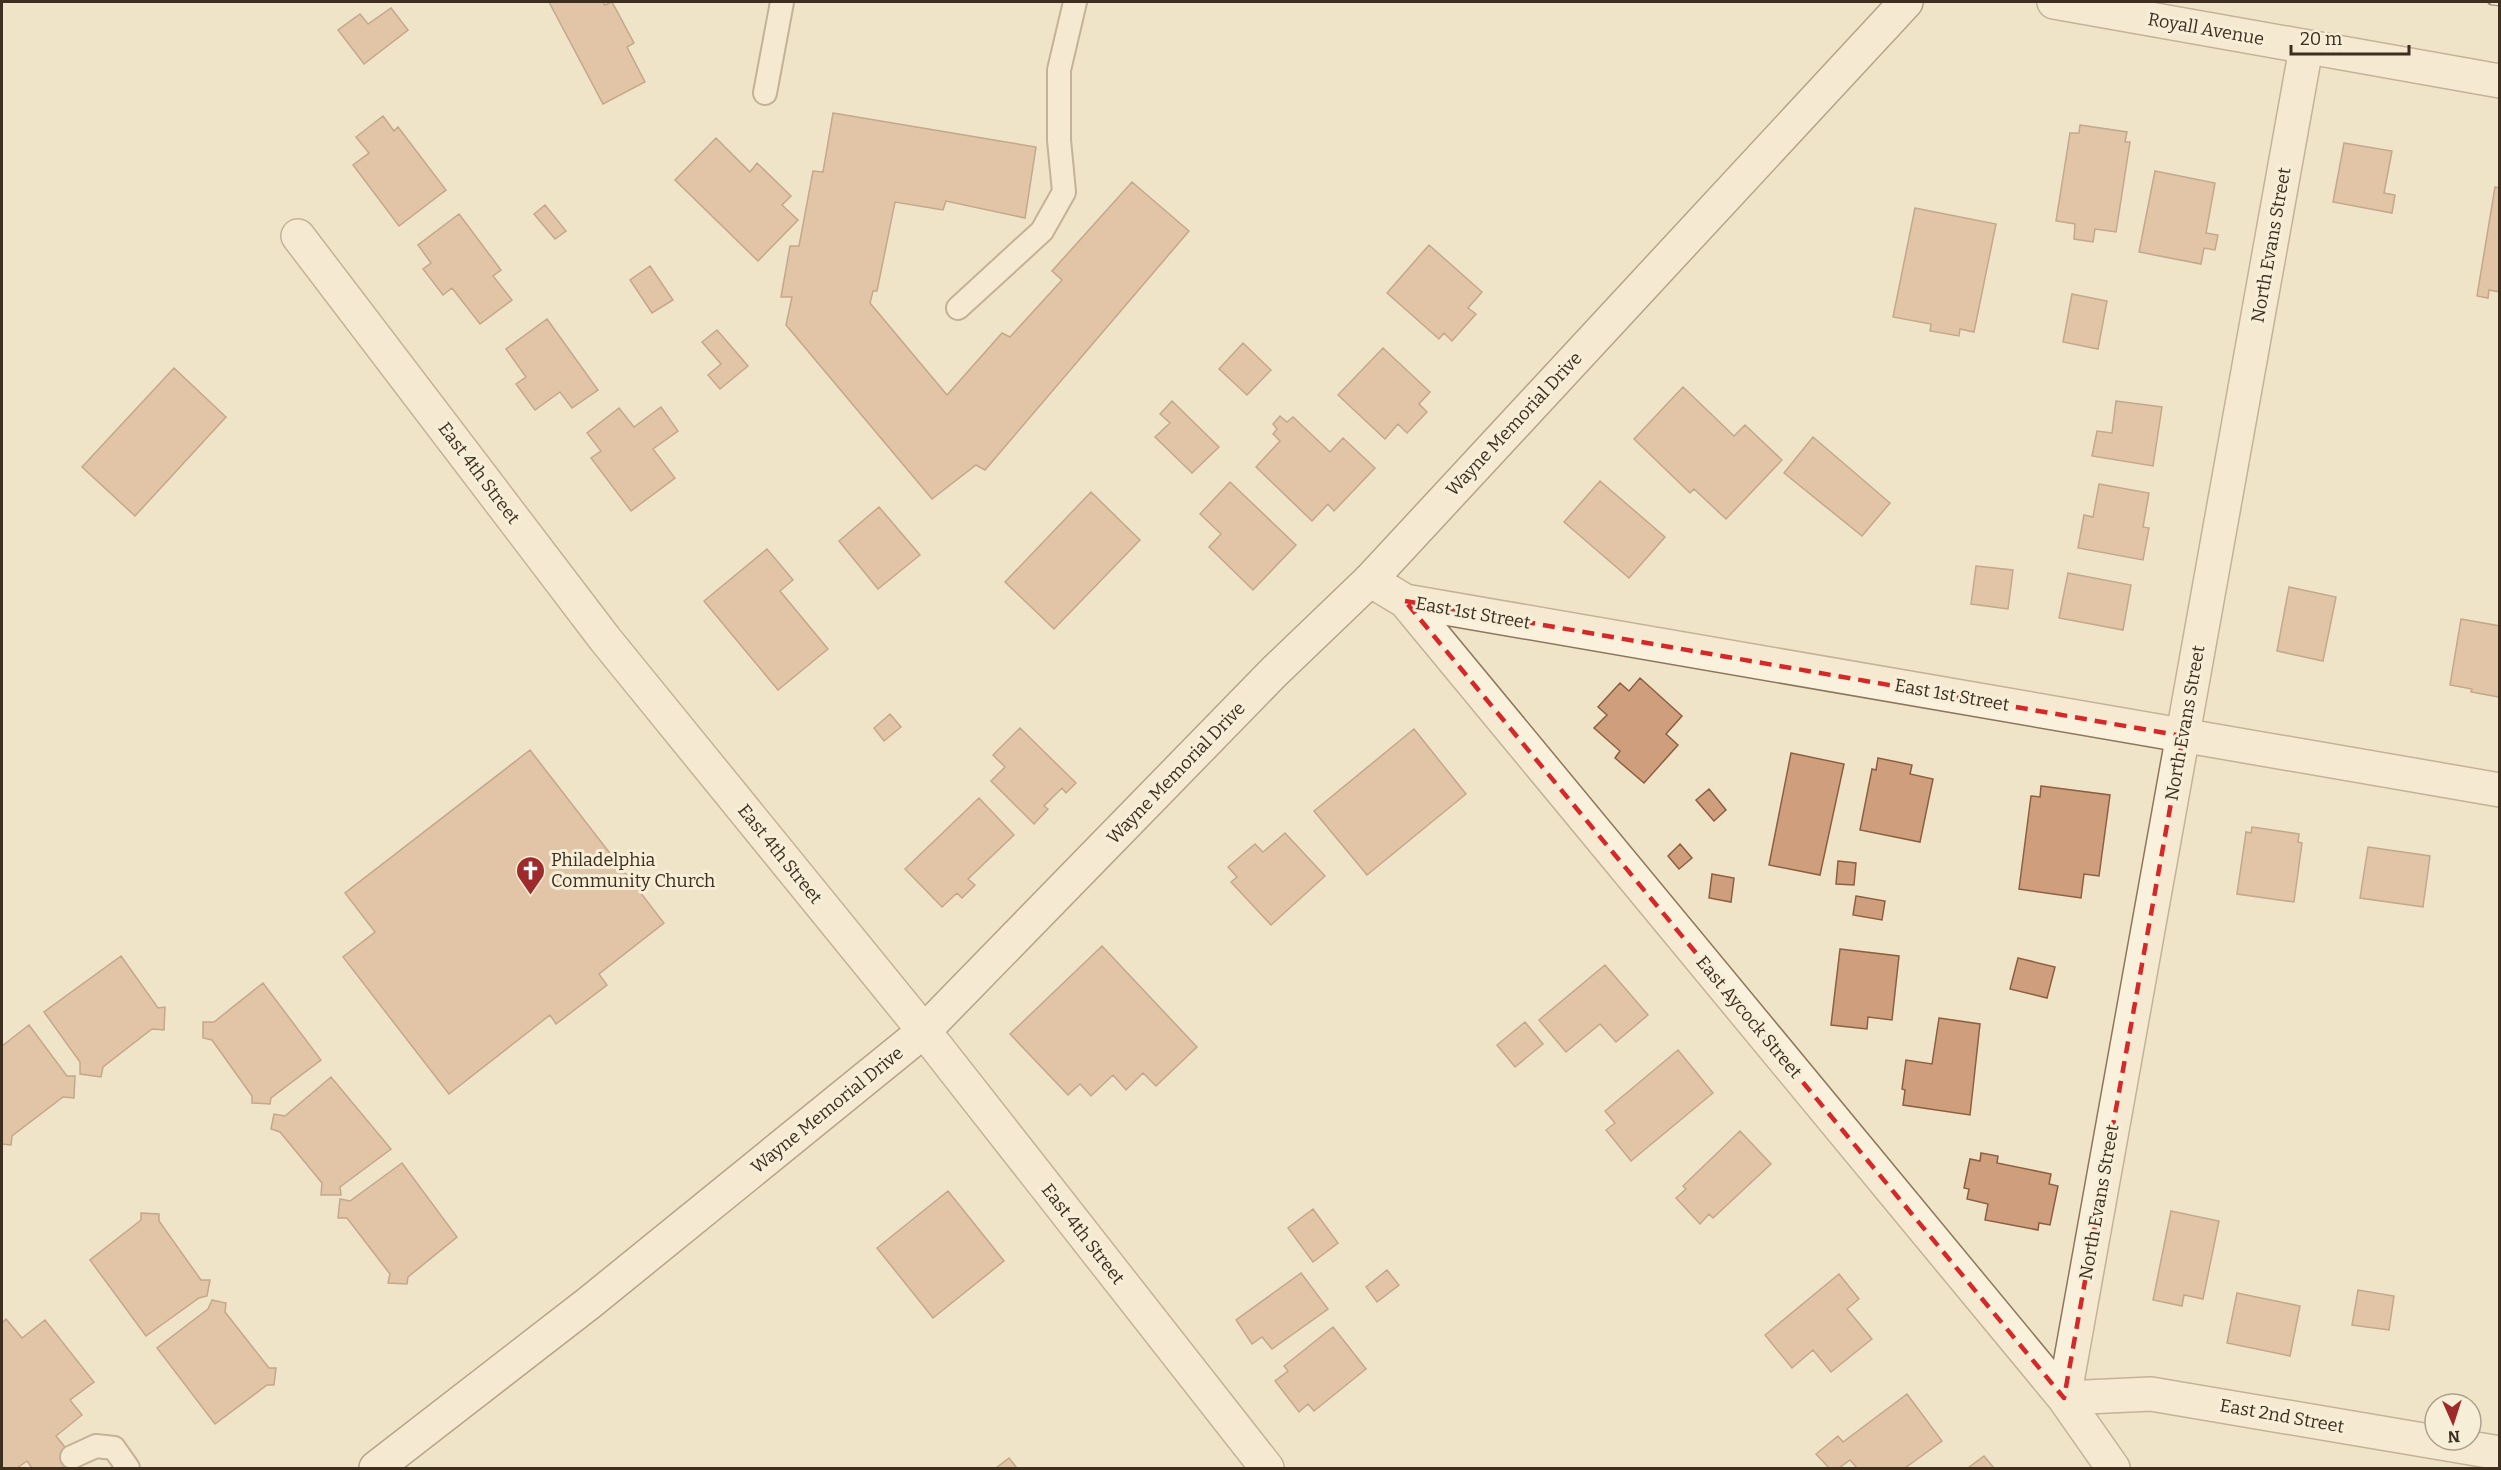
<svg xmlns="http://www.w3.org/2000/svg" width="2501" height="1470" viewBox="0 0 2501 1470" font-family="Bitter,serif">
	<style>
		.building { fill: #cf9f7d; stroke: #8d5f41; stroke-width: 1.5 }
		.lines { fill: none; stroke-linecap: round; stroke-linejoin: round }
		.service-casing { stroke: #8d765c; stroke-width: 26 }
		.minor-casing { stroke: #8d765c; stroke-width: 36 }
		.tertiary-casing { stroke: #8d765c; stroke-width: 36 }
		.secondary-casing { stroke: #6f573f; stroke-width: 36 }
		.service { stroke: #faf1dc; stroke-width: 22 }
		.minor { stroke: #faf1dc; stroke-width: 33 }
		.tertiary { stroke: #faf1dc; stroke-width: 33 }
		.secondary { stroke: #faf1dc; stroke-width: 33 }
		.rail-casing { stroke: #3d2e20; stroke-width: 7 }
		.rail { stroke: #f7eed8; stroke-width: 4.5; stroke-dasharray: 14; stroke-linecap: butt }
		.marked { fill: none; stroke: #d62828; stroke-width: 4.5; stroke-dasharray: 12 8; stroke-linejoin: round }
		.labels { text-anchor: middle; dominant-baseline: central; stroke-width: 6; stroke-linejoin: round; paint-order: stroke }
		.street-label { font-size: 18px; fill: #3d2e20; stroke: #f7eed8 }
		.poi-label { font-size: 18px; fill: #3d2e20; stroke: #f7eed8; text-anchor: start }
	</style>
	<rect width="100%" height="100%" fill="#f0e4c8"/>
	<path class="building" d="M549 2H603L605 5 612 2 634 43 627 47 645 82 603 104Z
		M391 8 408 30 364 64 338 30 360 14 368 24Z
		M833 113 1036 147 1025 218 946 201 943 210 895 202 877 291H873L870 303 947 395 1002 333 1010 337 1062 280 1052 271 1132 182 1189 231 985 470 976 465 932 499 786 325 792 297H781L790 246H799L813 171 823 172Z
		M383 116 394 131 398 127 446 190 399 226 353 165 369 153 356 137Z
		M2080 125 2127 132 2125 142H2130L2116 232 2095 229 2093 242 2074 239 2075 224 2056 221 2070 133H2079Z
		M716 138 750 172 757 163 791 196 782 205 798 220 758 261 675 180Z
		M2344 143 2392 151 2384 193 2395 195 2392 213 2333 202Z
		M2155 171 2215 183 2206 233 2218 235 2215 250 2204 248 2201 264 2139 252Z
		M2495 187 2500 188V292L2489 290 2488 298 2477 296Z
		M545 205 566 231 555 239 534 214Z
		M1915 208 1996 224 1974 332 1960 329 1959 336 1930 331 1931 324 1893 317Z
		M459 214 501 270 493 276 512 300 480 324 452 288 443 295 423 269 431 263 418 245Z
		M1429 245 1482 292 1468 308 1476 314 1452 341 1444 333 1439 339 1387 293Z
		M650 266 673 300 652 313 630 280Z
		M2072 294 2107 301 2098 349 2063 342Z
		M547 319 598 390 572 408 560 392 535 410 516 384 526 377 506 349Z
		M717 330 748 366 720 389 708 375 721 364 702 342Z
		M1243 343 1271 370 1247 395 1219 369Z
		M1383 348 1430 392 1419 404 1427 412 1407 433 1398 424 1385 439 1338 395Z
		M174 368 226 417 135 516 82 467Z
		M1683 387 1734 436 1745 425 1782 460 1726 519 1694 489 1690 493 1634 439Z
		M1172 401 1219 447 1192 473 1155 437 1170 423 1160 414Z
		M2116 401 2162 407 2153 466 2092 456 2097 431 2112 433Z
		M661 407 678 431 653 449 675 478 631 511 591 458 601 451 587 433 619 408 634 427Z
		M1280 416 1287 422 1293 417 1330 452 1343 438 1375 468 1334 511 1328 504 1312 521 1256 467 1280 441 1273 434 1277 429 1273 424Z
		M1813 437 1890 503 1862 536 1784 473Z
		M1600 481 1665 537 1629 578 1564 522Z
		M1230 482 1296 545 1253 590 1209 547 1221 534 1200 514Z
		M2099 484 2149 493 2143 527 2149 528 2143 560 2078 548 2084 515 2093 517Z
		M1091 492 1140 540 1054 629 1005 582Z
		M879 507 920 555 878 589 839 541Z
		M767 549 793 580 780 591 828 649 778 690 704 601Z
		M1976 566 2013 570 2008 609 1971 604Z
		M2068 573 2131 585 2123 630 2059 618Z
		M2289 587 2336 597 2323 661 2277 651Z
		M2461 619 2500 626 2499 697 2471 692 2472 689 2450 685Z
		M1640 678 1682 716 1666 734 1678 745 1644 783 1615 758 1620 751 1594 728 1607 715 1598 707 1620 683 1629 691Z
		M890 714 901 727 884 741 874 728Z
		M1020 728 1076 783 1066 793 1062 788 1044 806 1048 809 1034 824 991 781 1005 767 993 755Z
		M1414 729 1466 794 1367 875 1314 811Z
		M530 750 664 923 599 974 607 985 556 1024 550 1015 449 1094 343 957 375 932 345 893Z
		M1791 753 1844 764 1820 875 1769 865Z
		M1878 758 1912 765 1910 774 1933 779 1920 842 1860 830 1872 769 1876 770Z
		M2041 786 2110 795 2099 876 2084 874 2081 898 2019 889 2031 796 2040 797Z
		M1709 789 1726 810 1714 821 1696 800Z
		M979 798 1014 835 968 879 975 885 962 898 957 893 942 907 905 869Z
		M2252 827 2299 834 2298 842 2302 843 2294 902 2237 894 2246 832 2251 833Z
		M1285 833 1325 876 1271 925 1231 882 1237 877 1228 867 1255 844 1263 852Z
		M1680 844 1692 858 1679 869 1668 856Z
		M2368 847 2430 856 2423 907 2360 898Z
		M1838 861 1856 863 1854 885 1836 884Z
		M1712 874 1734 878 1731 902 1709 898Z
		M1856 896 1885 901 1882 920 1853 915Z
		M1102 946 1197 1047 1156 1086 1143 1073 1126 1090 1113 1075 1091 1096 1080 1084 1068 1095 1010 1034Z
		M1840 949 1899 956 1892 1020 1868 1017 1867 1029 1831 1025Z
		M121 956 158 1008 165 1007 164 1030 152 1029 103 1067 101 1077 80 1074V1062L44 1012Z
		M2018 958 2055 967 2047 998 2010 989Z
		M1605 965 1648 1015 1616 1042 1600 1024 1566 1052 1539 1020Z
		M263 983 321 1060 271 1098 270 1104 252 1103V1096L212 1040 203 1038V1022H214Z
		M1939 1018 1980 1024 1970 1115 1903 1105 1905 1090 1902 1089 1906 1060 1932 1064Z
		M1525 1022 1543 1044 1515 1067 1497 1045Z
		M29 1025 67 1076H75L74 1098 63 1097 12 1136 11 1145 2 1144V1046Z
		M1678 1050 1713 1093 1631 1161 1606 1130 1615 1123 1605 1111Z
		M331 1077 391 1149 340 1187 341 1195H321L322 1183 280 1132 271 1129 274 1114 285 1116Z
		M1740 1131 1771 1164 1713 1218 1709 1214 1700 1224 1676 1198 1686 1189 1683 1186Z
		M1981 1153 1998 1156 1997 1163 2051 1174 2049 1184 2058 1186 2050 1225 2039 1223 2038 1230 1985 1220 1988 1204 1967 1199 1969 1189 1964 1188 1970 1159 1980 1161Z
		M402 1163 457 1237 408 1277 407 1284 388 1283 390 1274 347 1218H338L340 1199 350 1201Z
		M948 1191 1004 1261 933 1318 877 1248Z
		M1313 1209 1338 1243 1313 1262 1288 1228Z
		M2171 1211 2219 1221 2203 1299 2184 1295 2182 1306 2153 1300Z
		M141 1213 159 1214V1221L201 1280H210L207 1296 199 1298 146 1336 90 1260 141 1220Z
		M1387 1270 1399 1285 1377 1302 1366 1287Z
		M1301 1273 1328 1309 1272 1349 1262 1337 1252 1344 1236 1320Z
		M1839 1274 1859 1299 1847 1309 1872 1339 1831 1372 1813 1350 1792 1368 1765 1335Z
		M2358 1290 2394 1296 2389 1330 2352 1325Z
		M2237 1293 2300 1306 2290 1356 2227 1343Z
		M212 1300 226 1303 225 1312 269 1368H276L274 1385H267L215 1424 157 1348 208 1309Z
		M6 1319 22 1338 45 1320 94 1382 70 1400 82 1415 56 1436 82 1468H32L27 1461 17 1468H2V1323Z
		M1333 1327 1366 1369 1314 1411 1308 1404 1299 1412 1275 1381 1288 1371 1284 1366Z
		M1907 1394 1942 1441 1905 1468H1857L1850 1460 1839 1468H1829L1816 1454 1838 1436 1843 1442Z
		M1984 1456 1994 1468H1968Z
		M1009 1458 1017 1468H996Z"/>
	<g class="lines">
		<defs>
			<path id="service" d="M765 93 782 2
				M958 308 1042 231 1064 192 1059 140V70L1075 2
				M72 1457 96 1446 114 1448 128 1468"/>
			<path id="minor" d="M2306 48 2064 1398 2151 1394 2500 1453
				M298 236 605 639 924 1031 1267 1468
				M1370 580 1405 601 2064 1398 2113 1468
				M1405 601 2500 790"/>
			<path id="tertiary" d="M2054 2 2500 81"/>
			<path id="secondary" d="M376 1468 589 1303 924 1031 1274 672 1370 580 1906 2"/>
		</defs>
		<use href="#service" class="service-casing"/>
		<use href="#minor" class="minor-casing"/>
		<use href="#tertiary" class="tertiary-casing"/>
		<use href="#secondary" class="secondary-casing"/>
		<use href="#service" class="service"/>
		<use href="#minor" class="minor"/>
		<use href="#tertiary" class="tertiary"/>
		<use href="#secondary" class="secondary"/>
		<defs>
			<path id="rail" d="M2491 2 2500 3"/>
		</defs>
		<use href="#rail" class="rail-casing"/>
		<use href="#rail" class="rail"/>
	</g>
	<path d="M0 0H2501V1470H0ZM1405 601 2183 736 2064 1398Z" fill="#f0e4c8" fill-opacity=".55" fill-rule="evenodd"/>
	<path class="marked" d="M1405 601 2183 736 2064 1398Z"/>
	<defs>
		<symbol id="church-pin" viewBox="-11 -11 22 30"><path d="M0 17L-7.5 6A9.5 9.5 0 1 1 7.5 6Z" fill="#9e2a2b" stroke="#f7eed8"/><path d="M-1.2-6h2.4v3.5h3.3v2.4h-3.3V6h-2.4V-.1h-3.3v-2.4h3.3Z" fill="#fff"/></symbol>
	</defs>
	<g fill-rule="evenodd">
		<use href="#church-pin" x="514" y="854" width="33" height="45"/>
	</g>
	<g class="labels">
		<g class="street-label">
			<text transform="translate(2206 29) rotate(10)">Royall Avenue</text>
			<text transform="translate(2271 245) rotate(-80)">North Evans Street</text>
			<text transform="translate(1514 424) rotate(-47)">Wayne Memorial Drive</text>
			<text transform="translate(479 473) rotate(53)">East 4th Street</text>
			<text transform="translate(1473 613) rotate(10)">East 1st Street</text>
			<text transform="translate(1952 695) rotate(10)">East 1st Street</text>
			<text transform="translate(2185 723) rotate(-80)">North Evans Street</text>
			<text transform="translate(1176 773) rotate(-46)">Wayne Memorial Drive</text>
			<text transform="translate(780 854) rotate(51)">East 4th Street</text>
			<text transform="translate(1749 1017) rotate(50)">East Aycock Street</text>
			<text transform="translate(827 1110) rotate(-39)">Wayne Memorial Drive</text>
			<text transform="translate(2099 1202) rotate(-80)">North Evans Street</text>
			<text transform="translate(1083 1234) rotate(52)">East 4th Street</text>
			<text transform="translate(2282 1416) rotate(10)">East 2nd Street</text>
		</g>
		<g class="poi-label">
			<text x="551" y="860">Philadelphia<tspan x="551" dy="21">Community Church</tspan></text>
		</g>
	</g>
	<rect width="2501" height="1470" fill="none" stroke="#3d2e20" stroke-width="6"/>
	<g transform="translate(2453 1422) rotate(177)"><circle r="28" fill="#f7eed8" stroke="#ada18e" stroke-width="1.5"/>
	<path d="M0-4.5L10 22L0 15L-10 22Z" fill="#9e2a2b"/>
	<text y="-9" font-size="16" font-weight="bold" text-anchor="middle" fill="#3d2e20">N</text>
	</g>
	<path d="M2291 45v9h118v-9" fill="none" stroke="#3d2e20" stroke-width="3"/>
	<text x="2300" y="45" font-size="18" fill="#3d2e20" stroke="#f7eed8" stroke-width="4.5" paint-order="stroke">20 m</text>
</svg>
